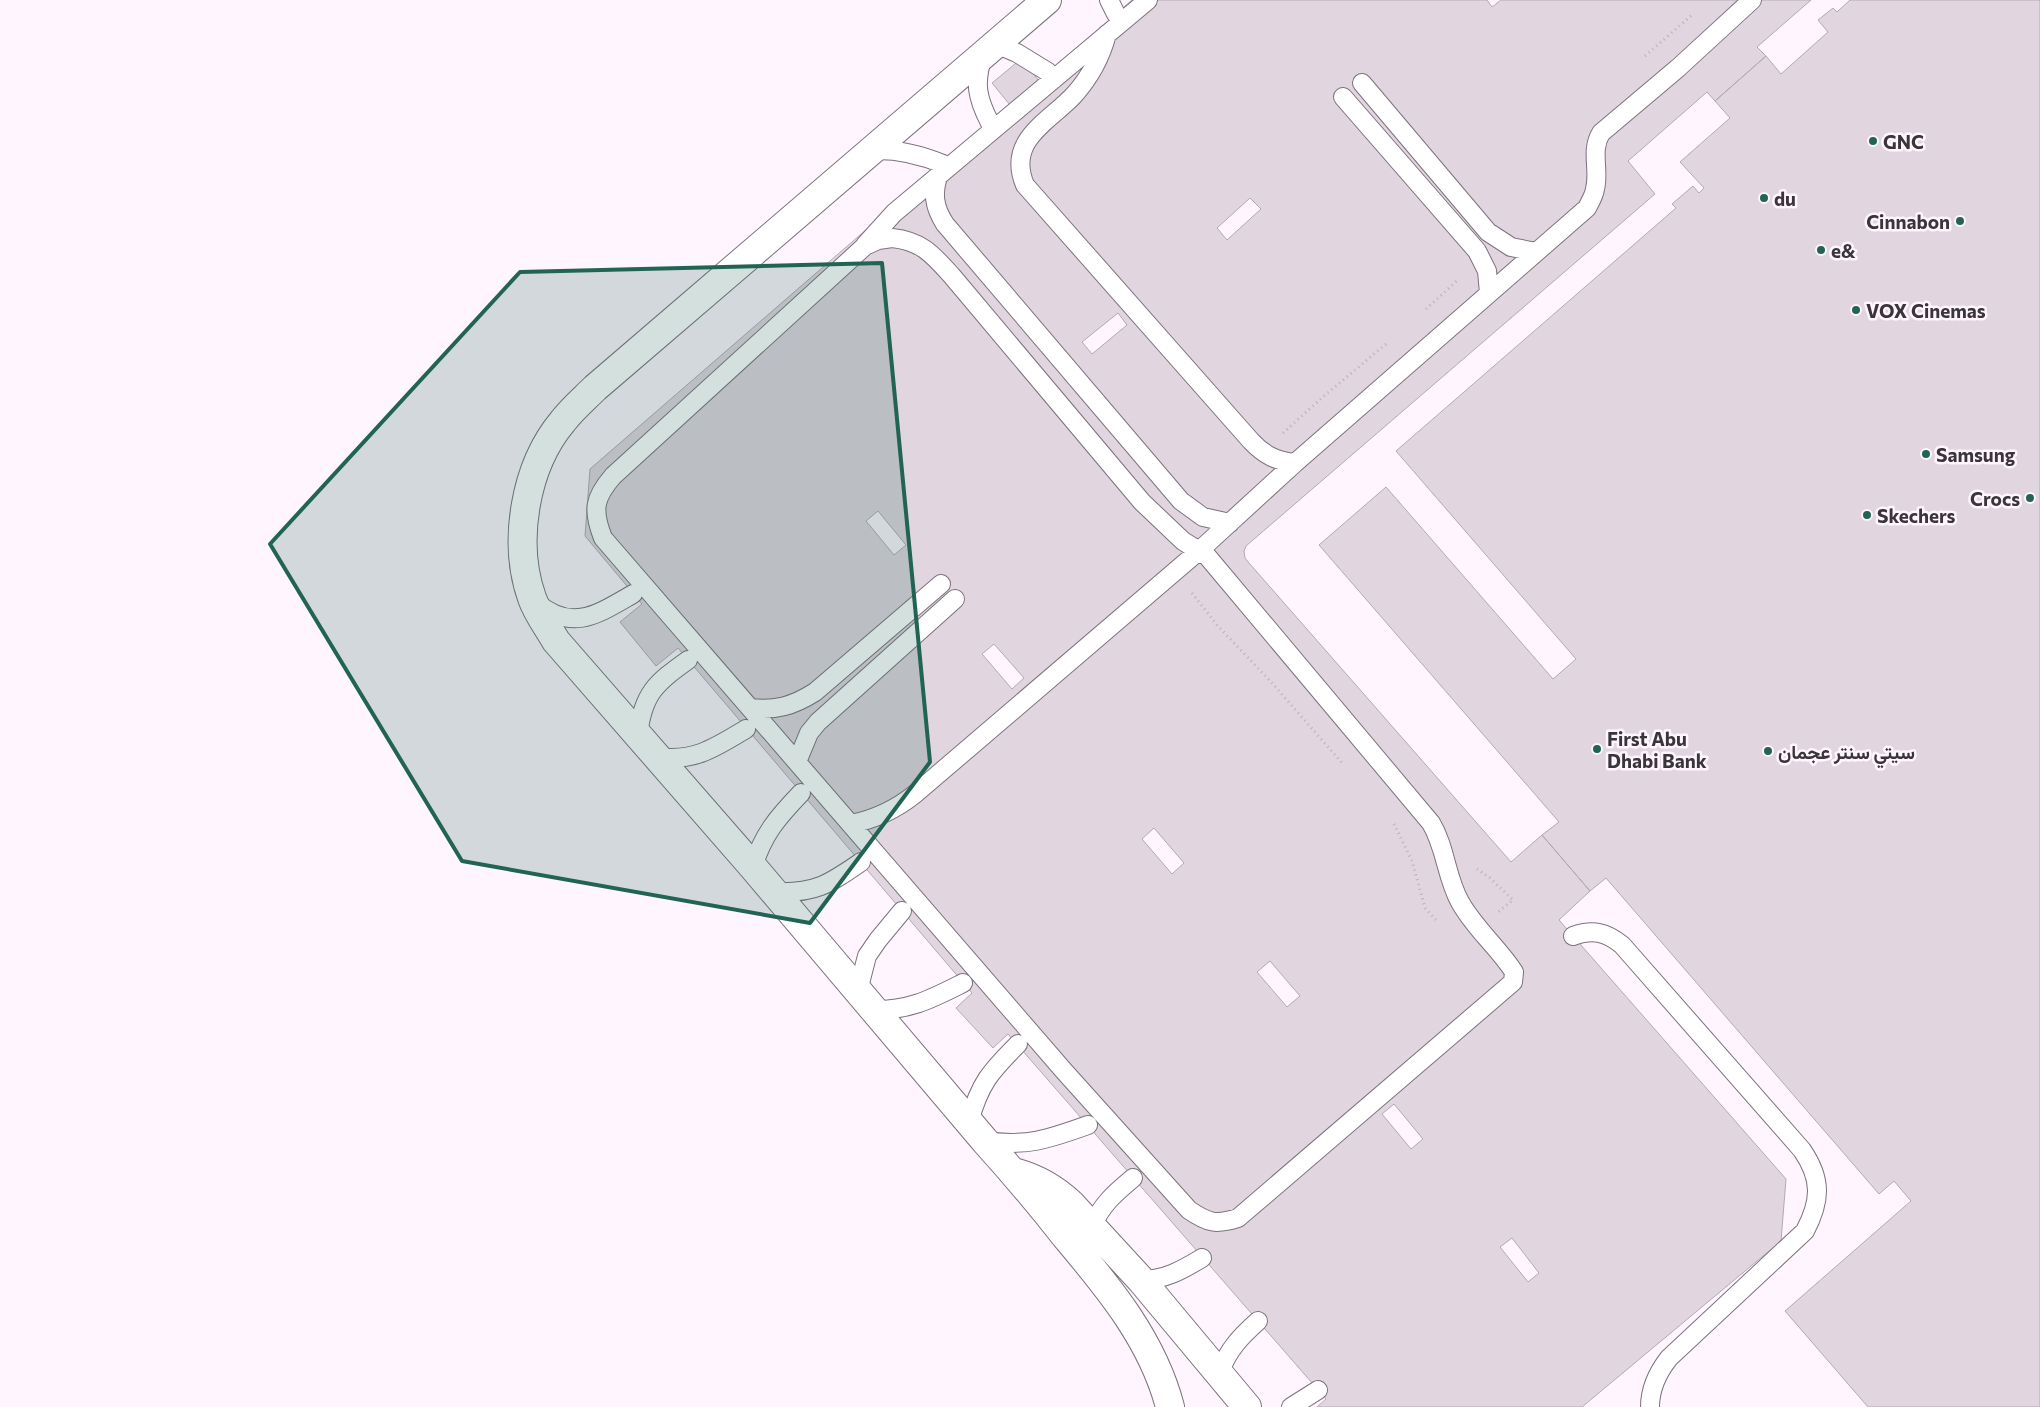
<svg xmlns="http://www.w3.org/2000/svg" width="2040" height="1407" viewBox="0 0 2040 1407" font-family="Commissioner,Vazirmatn,sans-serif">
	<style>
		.building { fill: #e1d6e0; stroke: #b4a9b3; fill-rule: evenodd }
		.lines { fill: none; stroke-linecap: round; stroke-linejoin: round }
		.lane-casing { stroke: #7c727c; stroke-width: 20 }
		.street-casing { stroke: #7c727c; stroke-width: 30 }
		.path { stroke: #b9b1b9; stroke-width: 3; stroke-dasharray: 1 4; stroke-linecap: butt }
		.lane { stroke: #fff; stroke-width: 18 }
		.street { stroke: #fff; stroke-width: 28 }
		.marked { fill: #216453; fill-opacity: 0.2; stroke: #216453; stroke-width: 4; stroke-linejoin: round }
		.poi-dot { fill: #216453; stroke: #fff5fe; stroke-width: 2 }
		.labels { text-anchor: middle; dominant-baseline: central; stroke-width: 5; stroke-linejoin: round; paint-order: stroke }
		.poi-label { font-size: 19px; font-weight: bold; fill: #393539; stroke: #fff5fe; text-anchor: start }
	</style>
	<rect width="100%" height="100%" fill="#fff5fe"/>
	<path class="building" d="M1132 0H1487L1492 7 1501 0H1811L1757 47 1766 56 1715 101 1707 92 1628 161 1655 194 1246 546 1244 551 1245 558 1249 563 1511 862 1542 835 1590 891 1559 920 1786 1179 1781 1241 1582 1407H1317L1326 1399 1008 1034 993 1048 956 1008 972 993 678 648 656 666 620 622 642 604 585 536 590 469 1010 105 992 83 1021 59 1039 81ZM1250 198 1261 209 1227 240 1217 228ZM1118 313 1127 325 1092 354 1082 342ZM878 511 906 545 894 555 866 521ZM994 644 1024 678 1012 689 982 654ZM1154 828 1184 863 1172 874 1142 839ZM1270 961 1300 996 1287 1007 1257 972ZM1394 1104 1423 1139 1411 1149 1382 1114ZM1512 1238 1539 1273 1528 1282 1500 1247Z
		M1850 0H2040V1407H1868L1785 1311 1911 1201 1894 1181 1879 1194 1606 878 1590 891 1542 835 1559 822 1319 545 1386 487 1553 679 1576 659 1396 451 1676 208 1672 204 1693 186 1699 193 1704 188 1680 162 1730 118 1715 101 1766 56 1781 74 1828 32 1818 20 1833 8 1837 12Z"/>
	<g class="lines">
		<defs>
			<path id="lane" d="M1109 0 1116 14
				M1107 34C1101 57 1091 76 1074 95 1049 122 1006 140 1025 185L1251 441C1264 455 1276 461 1295 463
				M996 44 1017 53 1048 72
				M983 56C974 83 977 98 990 123
				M1362 83 1488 232 1511 247 1536 252
				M1343 97 1477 251 1487 271 1489 293
				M872 150C898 149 919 154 943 164
				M939 174C932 193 934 207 945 224L1181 501 1203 517 1230 523
				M892 238C922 241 933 255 952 276L1142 502 1183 541 1207 556 1431 823C1446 848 1446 877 1460 902 1475 929 1498 947 1514 972L1513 982 1238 1218C1216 1225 1208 1223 1189 1210L1064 1071 603 538C592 510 594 498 613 476L865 246 878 240Z
				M865 245 894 213 1148 0
				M536 602C572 633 598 614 633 594
				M750 708C775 711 793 706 815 692L941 584
				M638 735C643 693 656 683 688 660
				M658 757C695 762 716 747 746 729
				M797 762 809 733 818 722 955 599
				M851 824C876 819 895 810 915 794L1200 550 1295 463 1587 208C1590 202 1594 196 1595 189 1600 170 1590 151 1601 133L1678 68 1752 0
				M753 867C763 834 778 817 801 793
				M774 892C815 894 829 884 861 862
				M1573 936C1593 929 1606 932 1622 945L1802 1150C1822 1179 1821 1201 1805 1231L1669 1358C1658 1372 1650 1388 1650 1407
				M858 991 867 956 878 940 902 911
				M874 1010C911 1010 931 999 963 983
				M969 1122C980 1083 990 1072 1018 1044
				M985 1141C1027 1147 1049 1139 1088 1125
				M1092 1227C1101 1205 1115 1193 1133 1178
				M1141 1280C1165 1280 1182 1270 1202 1258
				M1219 1373C1229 1349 1239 1338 1258 1321
				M1291 1407 1318 1390"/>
			<path id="street" d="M1047 0 595 388C584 399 572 409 563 421 525 466 512 542 532 598 537 613 548 627 556 641L753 867 985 1141C1013 1172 1040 1204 1066 1237 1109 1288 1153 1341 1170 1407
				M1017 1173C1038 1179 1055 1189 1071 1204L1141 1280 1247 1407"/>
		</defs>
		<use href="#lane" class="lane-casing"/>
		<use href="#street" class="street-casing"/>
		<path class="path" d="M1645 56 1692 15
			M1426 309 1458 280
			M1283 433 1324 396 1386 344
			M1192 593 1217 625 1272 683 1343 764
			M1394 824 1412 861 1425 908 1436 920
			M1477 869 1490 878 1513 900 1498 912"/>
		<use href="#lane" class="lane"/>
		<use href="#street" class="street"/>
	</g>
	<path class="marked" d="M882 263 930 762 810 923 462 861 270 544 520 272Z"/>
	<g class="poi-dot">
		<circle cx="1873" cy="141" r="5"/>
		<circle cx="1764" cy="198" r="5"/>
		<circle cx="1960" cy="221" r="5"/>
		<circle cx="1821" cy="250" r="5"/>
		<circle cx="1856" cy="310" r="5"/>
		<circle cx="1926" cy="454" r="5"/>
		<circle cx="2030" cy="498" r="5"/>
		<circle cx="1867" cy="515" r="5"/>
		<circle cx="1597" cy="749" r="5"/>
		<circle cx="1768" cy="751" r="5"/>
	</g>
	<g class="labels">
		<g class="poi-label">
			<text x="1883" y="141">GNC</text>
			<text x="1774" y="198">du</text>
			<text x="1950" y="221" text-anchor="end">Cinnabon</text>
			<text x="1831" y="250">e&amp;</text>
			<text x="1866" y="310">VOX Cinemas</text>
			<text x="1936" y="454">Samsung</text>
			<text x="2020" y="498" text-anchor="end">Crocs</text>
			<text x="1877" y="515">Skechers</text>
			<text x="1607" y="738">First Abu<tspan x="1607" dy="22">Dhabi Bank</tspan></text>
			<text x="1778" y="751">سيتي سنتر عجمان</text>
		</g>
	</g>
</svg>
